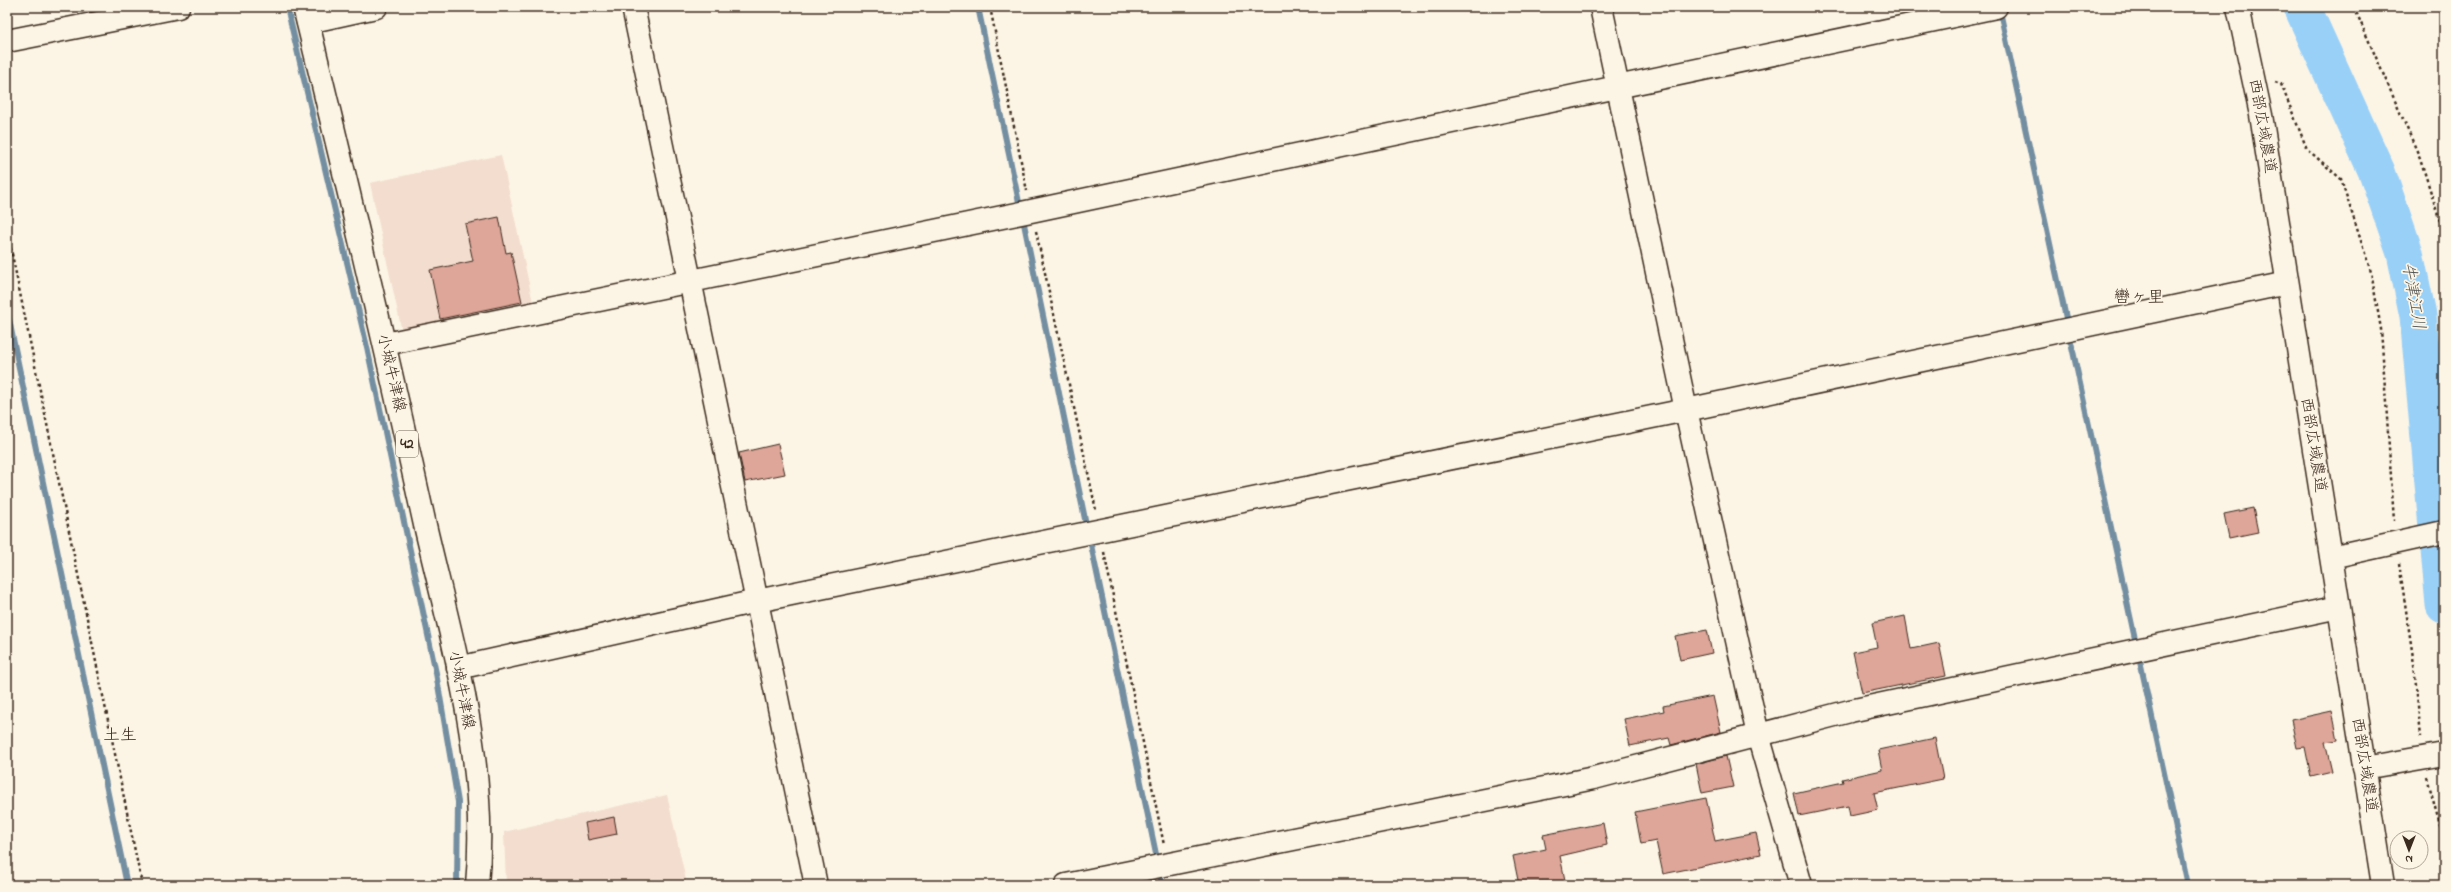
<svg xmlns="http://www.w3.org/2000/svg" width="2451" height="892" viewBox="0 0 2451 892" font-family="'Indie Flower','Klee One',sans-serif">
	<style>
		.built { fill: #f3ddce }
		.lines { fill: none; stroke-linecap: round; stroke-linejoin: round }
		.stream { stroke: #738ea1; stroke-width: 6 }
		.river { stroke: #99d0f8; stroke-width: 37 }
		.building { fill: #dea599; stroke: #3b2a1e }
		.minor-casing { stroke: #3b2a1e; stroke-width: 25 }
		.major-casing { stroke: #3b2a1e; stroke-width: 25 }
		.path { stroke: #3b2a1e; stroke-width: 2.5; stroke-dasharray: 3 3; stroke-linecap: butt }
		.minor { stroke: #fcf5e5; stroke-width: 22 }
		.major { stroke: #fcf5e5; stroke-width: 22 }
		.labels { text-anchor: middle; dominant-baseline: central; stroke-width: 3.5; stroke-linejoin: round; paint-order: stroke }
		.shield { fill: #fcf5e5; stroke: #75675a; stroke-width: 1 }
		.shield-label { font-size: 15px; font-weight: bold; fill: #3b2a1e }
		.street-label { font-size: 16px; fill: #3b2a1e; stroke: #fcf5e5 }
		.water-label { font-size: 17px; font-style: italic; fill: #525454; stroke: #fcf5e5 }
		.neighbourhood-label { font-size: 17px; fill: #3b2a1e; stroke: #fcf5e5 }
	</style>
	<rect width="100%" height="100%" fill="#fcf5e5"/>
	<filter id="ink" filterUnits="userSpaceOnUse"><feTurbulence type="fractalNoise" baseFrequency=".025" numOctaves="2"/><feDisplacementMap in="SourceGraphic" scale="8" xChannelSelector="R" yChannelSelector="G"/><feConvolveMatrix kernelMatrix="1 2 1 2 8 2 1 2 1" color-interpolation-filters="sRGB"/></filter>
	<g filter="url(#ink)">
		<path class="built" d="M501 155 534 307 403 336 370 183Z
			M667 795 687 885H506L504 832Z"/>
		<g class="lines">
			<path class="stream" d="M287 7 367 347 436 673 458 802 457 885
				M978 7 1020 207
				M2001 16 2066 318
				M1023 219 1086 524
				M7 310 127 885
				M2071 342 2135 639
				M1090 540 1156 854
				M2139 656 2188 885
				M1160 875 1162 885"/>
			<path class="river" d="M2302 7 2377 172 2405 253 2418 316 2444 605"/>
		</g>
		<path class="building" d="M499 217 506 253 511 252 522 302 440 319 430 270 473 261 465 224Z
			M778 444 785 474 745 482 739 453Z
			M2253 508 2258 532 2229 538 2224 514Z
			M1905 616 1911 649 1939 643 1946 676 1862 693 1853 652 1877 647 1872 623Z
			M1707 630 1712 653 1680 660 1675 636Z
			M1713 696 1721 732 1671 745 1669 738 1630 746 1624 719 1664 711 1663 706Z
			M2332 711 2338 740 2325 742 2332 772 2311 777 2305 747 2297 748 2291 720Z
			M1935 738 1943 779 1874 793 1878 810 1850 816 1848 806 1799 816 1794 793 1843 782 1842 779 1882 770 1878 750Z
			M1726 756 1733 787 1702 793 1696 764Z
			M1706 798 1715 841 1756 833 1761 854 1663 874 1656 841 1641 844 1635 812Z
			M614 817 617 834 588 840 585 823Z
			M1603 823 1607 845 1560 856 1566 885H1519L1513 856 1546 849 1543 835Z"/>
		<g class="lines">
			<defs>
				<path id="minor" d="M633 7 816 885
					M1601 7 1686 410 1758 735 1801 885
					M2238 7 2261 115 2383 885
					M308 22 376 7
					M7 41 178 7
					M385 344 1031 211 1996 7
					M2331 557 2444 532
					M458 668 757 601 1686 410 2287 283
					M2364 768 2444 754
					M1066 885 1594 778 1850 711 2339 607"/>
				<path id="major" d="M304 7C346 179 387 352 425 525 452 642 489 764 477 885"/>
			</defs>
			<use href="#minor" class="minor-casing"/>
			<use href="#major" class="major-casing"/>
			<path class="path" d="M990 7 1027 191
				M2354 7 2420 158 2444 234
				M2275 82 2281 84 2307 149 2341 179 2371 272 2381 329 2394 521
				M7 230 142 885
				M1036 231 1096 510
				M1104 552 1164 845
				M2399 563 2414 664 2421 737
				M2427 777 2444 839"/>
			<use href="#minor" class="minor"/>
			<use href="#major" class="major"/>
		</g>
	</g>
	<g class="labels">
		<rect class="shield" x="396" y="431" width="22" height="26" rx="3"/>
		<g class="shield-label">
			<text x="407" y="444">42</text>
		</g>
		<g class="street-label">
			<text transform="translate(2262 126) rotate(80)">西部広域農道</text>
			<text transform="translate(391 373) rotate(77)">小城牛津線</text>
			<text transform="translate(2313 445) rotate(81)">西部広域農道</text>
			<text transform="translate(461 690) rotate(79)">小城牛津線</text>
			<text transform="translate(2364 765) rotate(81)">西部広域農道</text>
		</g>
		<g class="water-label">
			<text transform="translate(2413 296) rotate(80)">牛津江川</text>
		</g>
		<g class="neighbourhood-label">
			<text x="2139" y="297">轡ヶ里</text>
			<text x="120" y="735">土生</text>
		</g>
	</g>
	<rect width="2451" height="892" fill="none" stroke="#fcf5e5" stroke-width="24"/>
	<rect x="12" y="12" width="2427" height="868" fill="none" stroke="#3b2a1e" stroke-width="1.5" filter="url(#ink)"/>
	<g transform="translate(2409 850) rotate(180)"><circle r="19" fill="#fcf5e5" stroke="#afa495"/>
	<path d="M0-3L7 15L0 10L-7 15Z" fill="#3b2a1e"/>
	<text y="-6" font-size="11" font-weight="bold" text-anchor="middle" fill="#3b2a1e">N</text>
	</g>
</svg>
